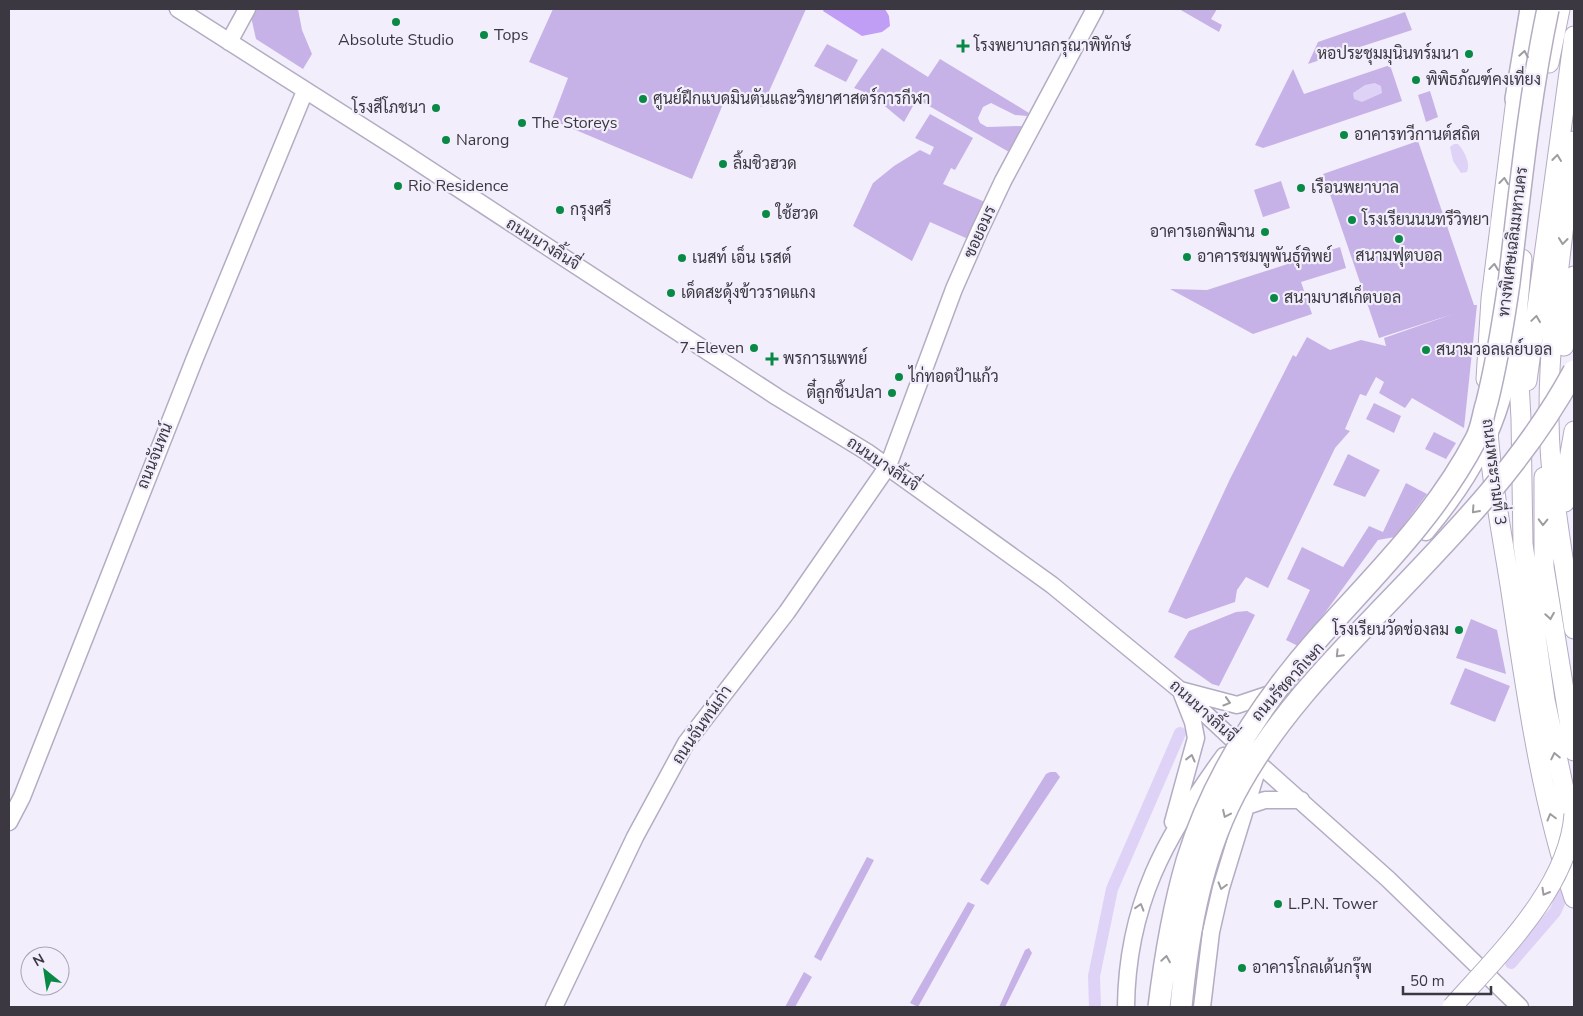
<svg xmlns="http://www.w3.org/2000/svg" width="1583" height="1016" viewBox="0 0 1583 1016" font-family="'Nunito Sans',Sarabun,sans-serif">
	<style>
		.green { fill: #c6b2e7 }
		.forest { fill: #c19ef6 }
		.water { fill: #dfd2f7 }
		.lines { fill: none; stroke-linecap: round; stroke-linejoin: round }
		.canal { stroke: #dfd2f7; stroke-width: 12 }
		.secondary-casing { stroke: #b4acc2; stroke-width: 19 }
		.primary-casing { stroke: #b4acc2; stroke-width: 21 }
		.highway-casing { stroke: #b4acc2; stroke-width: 24 }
		.secondary { stroke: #fff; stroke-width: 16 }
		.primary { stroke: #fff; stroke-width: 19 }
		.highway { stroke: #fff; stroke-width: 21 }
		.primary-bridge-casing { stroke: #b4acc2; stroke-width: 21; stroke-linecap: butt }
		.highway-bridge-casing { stroke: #b4acc2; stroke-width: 24; stroke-linecap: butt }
		.primary-bridge { stroke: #fff; stroke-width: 19 }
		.highway-bridge { stroke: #fff; stroke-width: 21 }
		.oneway { stroke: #9e9ca0 }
		.poi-dot { fill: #088945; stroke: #f3eefc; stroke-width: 2 }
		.labels { text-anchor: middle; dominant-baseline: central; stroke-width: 4.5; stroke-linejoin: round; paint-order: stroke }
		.poi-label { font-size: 16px; fill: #3c3842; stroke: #f3eefc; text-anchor: start }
		.street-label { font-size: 16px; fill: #3c3842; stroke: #f3eefc }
	</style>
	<rect width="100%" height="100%" fill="#f3eefc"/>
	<path class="green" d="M256 9H298L302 30 312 54 303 69 256 39 251 17Z
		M553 9H806L762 107 728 92 692 179 552 120 568 78 529 62Z
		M1179 9H1217L1211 19 1222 25 1219 32Z
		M1405 12 1412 30 1308 64 1318 42Z
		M827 44 858 60 846 82 814 66Z
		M882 48 928 77 940 59 1029 113 1027 116 1015 115 991 103 983 107 978 118 980 123 987 127 1022 126 1009 152 917 99 904 122C889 110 873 94 854 88Z
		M1390 65 1402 101 1263 148 1255 145 1293 69 1304 94Z
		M1430 91 1438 117 1426 122 1418 95Z
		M930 114 973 138 955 170 951 168 943 184 985 202 968 239 930 222 912 261 853 226 873 183 894 166 920 150 930 155 934 147 915 138Z
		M1418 141 1474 305H1477L1464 428 1412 398 1405 408 1379 393 1384 382 1376 377 1366 396 1360 394 1345 429 1350 431 1335 448 1268 588 1246 577 1237 590 1235 602 1186 619 1168 612 1230 479 1293 355 1296 357 1307 337 1330 350 1361 340 1386 346 1384 338 1453 314 1379 338 1323 174Z
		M1281 181 1290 208 1263 217 1254 190Z
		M1340 247 1346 268 1301 282 1312 314 1253 334 1170 289 1207 290Z
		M1374 403 1401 416 1394 433 1366 419Z
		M1434 432 1456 443 1446 459 1425 449Z
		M1348 454 1380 470 1365 497 1333 485Z
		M1406 483 1427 494 1395 537 1378 540 1300 647 1286 640 1310 590 1287 579 1302 547 1343 567 1369 526 1383 532Z
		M1247 611 1255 615 1219 686 1212 684 1174 657 1189 631 1236 612Z
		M1471 619 1497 630 1506 674 1456 658Z
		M1465 668 1510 686 1495 722 1450 704Z
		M1050 772H1056L1060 777 988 885 980 880 1046 774Z
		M867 857 874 860 821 961 814 957Z
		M968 902 975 905 918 1007 910 1003Z
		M1029 948 1032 953 1005 1007H999L1025 950Z
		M804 972 812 977 795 1007H785Z"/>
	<path class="forest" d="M824 9H885L889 16 890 26 882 32 862 36 823 11Z"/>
	<path class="water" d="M1375 83 1381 86 1382 93 1362 102 1354 99 1353 93 1365 85Z
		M1454 144H1458C1464 151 1471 163 1467 172L1461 173 1453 161 1450 147Z"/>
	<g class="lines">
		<path class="canal" d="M1511 963 1555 912 1562 896
			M1095 1007 1094 976 1112 889 1180 733"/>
		<defs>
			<path id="secondary" d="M178 9 401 151 777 397 867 452 1052 585 1180 690 1259 764 1388 879 1520 1007
				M229 42 247 9
				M1426 532C1472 477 1502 424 1512 352
				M1180 690 1237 705 1276 692
				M1247 806 1265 800H1301
				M9 822 22 797 195 358 305 91
				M1173 822 1196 738 1193 722 1182 694
				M554 1007 635 837 686 743 787 612 888 466 954 289 979 232 1003 181 1095 9
				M1126 1007C1127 905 1165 837 1224 756
				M1202 1007 1211 932 1221 888 1259 764"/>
			<path id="primary" d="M1549 63 1560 9
				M1574 141C1564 233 1548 327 1549 421 1550 490 1564 560 1574 629
				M1522 259 1516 326 1521 419 1523 544 1545 700 1573 831
				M1564 346 1574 276
				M1486 379 1491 299 1516 99 1551 51
				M1527 381 1574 36
				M1487 412C1489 469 1501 528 1510 585 1526 691 1540 796 1574 898
				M1544 477V567L1574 751
				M1565 502 1568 465 1574 431"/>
			<path id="highway" d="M1516 99 1531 9"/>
		</defs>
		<use href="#secondary" class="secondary-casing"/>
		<use href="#primary" class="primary-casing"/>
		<use href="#highway" class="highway-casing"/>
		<use href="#secondary" class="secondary"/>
		<use href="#primary" class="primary"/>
		<use href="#highway" class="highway"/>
		<defs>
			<path id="primary-bridge" d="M1452 1007C1498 955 1569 888 1574 814"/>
			<path id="highway-bridge" d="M1159 1007C1165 958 1173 909 1187 861 1213 777 1264 699 1322 634 1378 572 1437 514 1476 439 1482 428 1483 414 1487 402 1497 362 1503 324 1509 283 1520 191 1529 99 1548 9
				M1181 1007C1188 931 1202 850 1241 782 1277 719 1326 667 1376 615 1449 539 1524 464 1574 371"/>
		</defs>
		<use href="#primary-bridge" class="primary-bridge-casing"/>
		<use href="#highway-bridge" class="highway-bridge-casing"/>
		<use href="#primary-bridge" class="primary-bridge"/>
		<use href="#highway-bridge" class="highway-bridge"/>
	</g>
	<defs><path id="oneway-chevron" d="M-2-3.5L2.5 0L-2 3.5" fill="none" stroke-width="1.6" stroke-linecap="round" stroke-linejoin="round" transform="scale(1.25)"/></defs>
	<g class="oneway">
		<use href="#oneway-chevron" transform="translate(1524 54) rotate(-80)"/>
		<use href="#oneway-chevron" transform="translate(1557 158) rotate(-83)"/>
		<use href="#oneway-chevron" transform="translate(1504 181) rotate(-83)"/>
		<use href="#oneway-chevron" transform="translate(1563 241) rotate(96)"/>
		<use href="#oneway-chevron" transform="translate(1494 267) rotate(-84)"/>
		<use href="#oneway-chevron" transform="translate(1536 319) rotate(-82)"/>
		<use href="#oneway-chevron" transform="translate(1475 510) rotate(132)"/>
		<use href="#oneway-chevron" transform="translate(1543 522) rotate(91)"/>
		<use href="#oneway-chevron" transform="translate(1550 616) rotate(81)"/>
		<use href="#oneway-chevron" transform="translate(1339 654) rotate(134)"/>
		<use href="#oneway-chevron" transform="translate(1227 702) rotate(17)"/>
		<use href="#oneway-chevron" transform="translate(1555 756) rotate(-102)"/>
		<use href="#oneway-chevron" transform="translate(1191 758) rotate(-76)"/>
		<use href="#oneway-chevron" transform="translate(1226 814) rotate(115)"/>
		<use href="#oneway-chevron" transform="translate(1551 817) rotate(-105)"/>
		<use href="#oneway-chevron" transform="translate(1222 886) rotate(106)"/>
		<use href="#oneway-chevron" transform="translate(1545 892) rotate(120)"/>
		<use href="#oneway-chevron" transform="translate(1140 907) rotate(-73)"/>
		<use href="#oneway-chevron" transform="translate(1166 959) rotate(-81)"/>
	</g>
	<g class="poi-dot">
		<circle cx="396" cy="22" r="5"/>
		<circle cx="484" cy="35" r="5"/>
		<path d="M960.5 38.5h5v5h5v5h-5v5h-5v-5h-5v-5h5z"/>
		<circle cx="1469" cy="54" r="5"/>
		<circle cx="1416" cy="80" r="5"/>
		<circle cx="643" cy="99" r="5"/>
		<circle cx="436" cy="108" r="5"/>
		<circle cx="522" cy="123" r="5"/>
		<circle cx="1344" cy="135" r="5"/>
		<circle cx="446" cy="140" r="5"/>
		<circle cx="723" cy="164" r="5"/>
		<circle cx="398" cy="186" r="5"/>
		<circle cx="1301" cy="188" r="5"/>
		<circle cx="560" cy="210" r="5"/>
		<circle cx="766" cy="214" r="5"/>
		<circle cx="1352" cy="220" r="5"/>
		<circle cx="1265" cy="232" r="5"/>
		<circle cx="1399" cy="239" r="5"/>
		<circle cx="1187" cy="257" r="5"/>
		<circle cx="682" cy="258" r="5"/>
		<circle cx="671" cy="293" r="5"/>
		<circle cx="1274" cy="298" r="5"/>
		<circle cx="754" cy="348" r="5"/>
		<circle cx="1426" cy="350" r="5"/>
		<path d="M769.5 351.5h5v5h5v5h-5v5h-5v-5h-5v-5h5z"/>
		<circle cx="899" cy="377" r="5"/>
		<circle cx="892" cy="393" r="5"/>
		<circle cx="1459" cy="630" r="5"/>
		<circle cx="1278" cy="904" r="5"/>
		<circle cx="1242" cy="968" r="5"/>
	</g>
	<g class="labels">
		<g class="poi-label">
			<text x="494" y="35">Tops</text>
			<text x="396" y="40" text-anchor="middle">Absolute Studio</text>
			<text x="974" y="46">โรงพยาบาลกรุณาพิทักษ์</text>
			<text x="1459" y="54" text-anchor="end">หอประชุมมุนินทร์มนา</text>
			<text x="1426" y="80">พิพิธภัณฑ์คงเที่ยง</text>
			<text x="653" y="99">ศูนย์ฝึกแบดมินตันและวิทยาศาสตร์การกีฬา</text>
			<text x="426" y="108" text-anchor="end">โรงสีโภชนา</text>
			<text x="532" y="123">The Storeys</text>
			<text x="1354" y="135">อาคารทวีกานต์สถิต</text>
			<text x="456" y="140">Narong</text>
			<text x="733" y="164">ลิ้มชิวฮวด</text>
			<text x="408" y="186">Rio Residence</text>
			<text x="1311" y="188">เรือนพยาบาล</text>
			<text x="570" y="210">กรุงศรี</text>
			<text x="776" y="214">ใช้ฮวด</text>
			<text x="1362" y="220">โรงเรียนนนทรีวิทยา</text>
			<text x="1255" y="232" text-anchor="end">อาคารเอกพิมาน</text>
			<text x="1399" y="256" text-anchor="middle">สนามฟุตบอล</text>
			<text x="1197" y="257">อาคารชมพูพันธุ์ทิพย์</text>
			<text x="692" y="258">เนสท์ เอ็น เรสต์</text>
			<text x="681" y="293">เด็ดสะดุ้งข้าวราดแกง</text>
			<text x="1284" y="298">สนามบาสเก็ตบอล</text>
			<text x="744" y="348" text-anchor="end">7-Eleven</text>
			<text x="1436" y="350">สนามวอลเลย์บอล</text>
			<text x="783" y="359">พรการแพทย์</text>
			<text x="909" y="377">ไก่ทอดป้าแก้ว</text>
			<text x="882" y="393" text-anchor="end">ตี๋ลูกชิ้นปลา</text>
			<text x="1449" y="630" text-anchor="end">โรงเรียนวัดช่องลม</text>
			<text x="1288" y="904">L.P.N. Tower</text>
			<text x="1252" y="968">อาคารโกลเด้นกรุ๊พ</text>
		</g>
		<g class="street-label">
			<text transform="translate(980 232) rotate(-66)">ซอยอมร</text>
			<text transform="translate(1513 242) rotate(-83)">ทางพิเศษเฉลิมมหานคร</text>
			<text transform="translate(543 244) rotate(32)">ถนนนางลิ้นจี่</text>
			<text transform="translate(155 456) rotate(-68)">ถนนจันทน์</text>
			<text transform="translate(883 464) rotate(34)">ถนนนางลิ้นจี่</text>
			<text transform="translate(1494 472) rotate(83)">ถนนพระรามที่ 3</text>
			<text transform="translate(1288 682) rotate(-48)">ถนนรัชดาภิเษก</text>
			<text transform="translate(1203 711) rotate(42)">ถนนนางลิ้นจี่</text>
			<text transform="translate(702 725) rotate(-55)">ถนนจันทน์เก่า</text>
		</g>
	</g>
	<rect width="1583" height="1016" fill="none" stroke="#3c3842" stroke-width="20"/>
	<g transform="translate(45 971) rotate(330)"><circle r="24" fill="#f3eefc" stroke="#aaa5b2"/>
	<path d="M0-4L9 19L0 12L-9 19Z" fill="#088945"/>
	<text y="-8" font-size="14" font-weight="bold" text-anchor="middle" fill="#3c3842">N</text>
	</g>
	<path d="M1403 986v8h88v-8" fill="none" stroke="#3c3842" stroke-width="2.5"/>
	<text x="1410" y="986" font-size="15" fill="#3c3842" stroke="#f3eefc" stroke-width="4" paint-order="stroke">50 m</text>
</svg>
